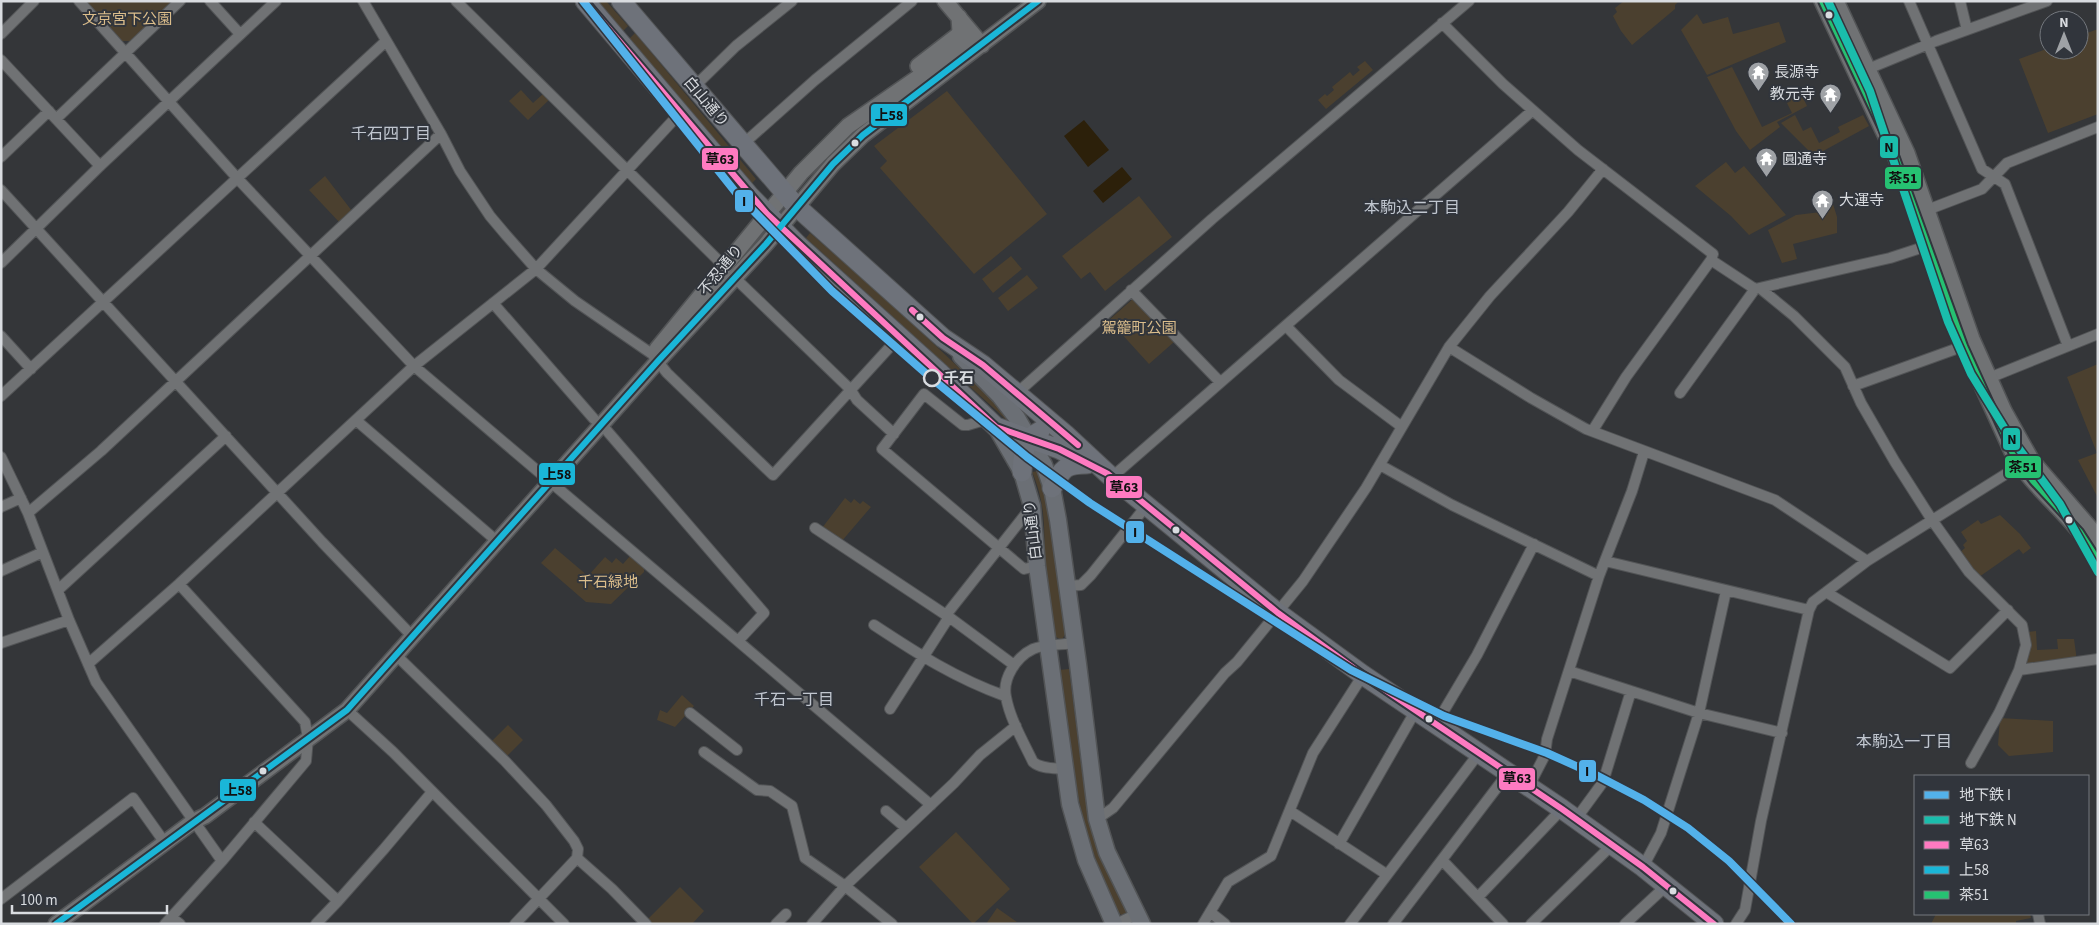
<svg xmlns="http://www.w3.org/2000/svg" width="2099" height="925" viewBox="0 0 2099 925" font-family="'Source Sans 3','Noto Sans JP',sans-serif">
	<style>
		.green { fill: #4b402f }
		.water { fill: #2c200a }
		.lines { fill: none; stroke-linecap: round; stroke-linejoin: round }
		.street-casing { stroke: #525456; stroke-width: 12 }
		.secondary-casing { stroke: #525456; stroke-width: 18 }
		.primary-casing { stroke: #525456; stroke-width: 19 }
		.highway-casing { stroke: #525456; stroke-width: 21 }
		.street { stroke: #707274; stroke-width: 10 }
		.secondary { stroke: #707274; stroke-width: 15 }
		.primary { stroke: #6b6f75; stroke-width: 16 }
		.highway { stroke: #6e727a; stroke-width: 19 }
		.bus-1-casing { stroke: #31353c; stroke-width: 10 }
		.bus-2-casing { stroke: #31353c; stroke-width: 10 }
		.bus-3-casing { stroke: #31353c; stroke-width: 10 }
		.bus-1 { stroke: #fe7ac1; stroke-width: 6 }
		.bus-2 { stroke: #1ab6d8; stroke-width: 6 }
		.bus-3 { stroke: #26c172; stroke-width: 6 }
		.metro-1-casing { stroke: #31353c; stroke-width: 11 }
		.metro-2-casing { stroke: #31353c; stroke-width: 11 }
		.metro-1 { stroke: #53b1ea; stroke-width: 8 }
		.metro-2 { stroke: #1abdac; stroke-width: 8 }
		.bus-dot { fill: #d9dce0; stroke: #31353c; stroke-width: 2 }
		.stop-dot { fill: #31353c; stroke: #d9dce0; stroke-width: 2.5 }
		.labels { text-anchor: middle; dominant-baseline: central; stroke-width: 4; stroke-linejoin: round; paint-order: stroke }
		.park-label { font-size: 15px; fill: #dbbd8b; stroke: #31353c }
		.poi-label { font-size: 15px; fill: #d9dce0; stroke: #31353c; text-anchor: start }
		.street-label { font-size: 15px; fill: #d9dce0; stroke: #31353c }
		.stop-label { font-size: 15px; font-weight: bold; fill: #d9dce0; stroke: #31353c; text-anchor: start }
		.neighbourhood-label { font-size: 16px; fill: #c0c6cf; stroke: #31353c }
		.line-badge { stroke: #31353c; stroke-width: 2 }
		.pale-badge-label { font-size: 14px; text-anchor: middle; font-weight: bold; fill: #111 }
	</style>
	<rect width="100%" height="100%" fill="#343639"/>
	<path class="green" d="M85 1H172L131 41H122Z
		M597 1H606L628 26 623 31Z
		M1624 1H1679L1675 5V9L1632 45 1621 31 1613 16 1617 12 1615 8Z
		M1697 14 1703 24 1728 17 1733 34 1779 22 1786 42 1707 75 1681 30Z
		M2098 29V114L2048 133 2019 59 2049 48V50H2079V36Z
		M635 33 756 179 750 185 629 39Z
		M1365 61 1373 70 1326 109 1318 100 1325 94 1327 96 1334 90 1332 87 1350 72 1353 76 1360 70 1357 67Z
		M1732 67 1762 127 1792 113 1787 103 1791 101 1789 96 1799 90 1807 106 1777 122 1780 127 1750 150 1736 131 1707 77Z
		M521 90 533 103 544 93 550 99 528 120 509 101Z
		M947 91 1047 214 974 274 880 168 887 161 874 146Z
		M1795 115 1803 131 1811 127 1819 143 1840 132 1838 127 1863 115 1869 126 1814 156 1781 123Z
		M1726 162 1735 173 1744 166 1786 215 1749 235 1731 216 1695 186Z
		M325 176 352 211 340 223 309 190Z
		M1139 196 1172 237 1105 291 1090 272 1081 279 1062 256Z
		M1833 204 1837 217V233L1793 244 1797 259 1782 263 1768 230 1796 215 1821 212Z
		M810 233 886 299 988 395 1002 410 1011 425 998 412 806 238Z
		M1011 256 1022 269 993 293 982 279Z
		M1027 275 1038 288 1008 311 998 298Z
		M1134 298 1174 342 1149 364 1109 320Z
		M2098 364V498L2078 460 2097 453 2067 377Z
		M1038 471 1049 507 1066 632 1062 640 1056 637C1052 613 1046 588 1045 564 1044 531 1046 503 1032 472Z
		M845 498 851 503 854 499 860 504 863 501 871 507 841 542 822 528Z
		M2000 515 2020 534 2031 548 2023 554 2019 549 1979 577 1959 553 1965 548 1963 545 1967 541 1961 532 1978 520 1981 524Z
		M555 548 588 576 605 557 612 563 616 558 623 564 630 556 644 566V572L611 604 586 602 541 563Z
		M2036 631 2037 650 2058 649 2057 639H2074L2077 661 2023 668 2028 632Z
		M1069 669 1083 779 1090 812 1128 912 1123 916C1115 912 1112 898 1108 890 1076 820 1069 745 1059 670Z
		M682 695 694 706 675 727 657 720 660 710 667 713Z
		M2000 718 2053 721V752L2009 756 1998 745Z
		M508 725 523 740 507 756 491 742Z
		M956 832 1010 889 973 924 919 867Z
		M680 887 704 911 692 924H651L647 920Z
		M997 908 1017 922 986 924Z
		M1936 914H2030L2031 918 2016 921V924H1931Z"/>
	<path class="water" d="M1084 120 1109 150 1088 167 1064 136Z
		M1122 167 1132 179 1103 203 1093 191Z"/>
	<g class="lines">
		<defs>
			<path id="street" d="M79 1 238 179 414 366 931 805
				M210 1 240 34
				M363 1 441 134 460 171 490 216 506 235 536 269 575 301 652 354 667 373 773 475 899 337
				M456 1 724 266
				M1909 1 1982 169 2005 184 2068 346
				M1960 1 1967 30
				M1442 23 1503 84 1578 150 1713 254 1711 260 1626 377 1593 430
				M1 34 34 1
				M1 60 100 166
				M1863 71 1936 41 2047 1
				M694 87 736 46 792 1
				M56 119 180 1
				M742 145 815 80 912 1
				M1 157 49 111
				M1 190 322 542 413 637
				M1927 210 1982 189 2007 163 2098 127
				M1711 260 1755 289 1890 258 1933 244
				M1 263 100 166 276 1
				M735 278 850 389 857 400 894 434
				M1761 289 1794 316 1845 367 1861 403 1895 462 1932 520 1969 572 2022 625 2026 645 2019 670 1999 713 1971 763
				M1131 290 1220 382
				M493 303 594 419
				M1286 326 1339 380 1402 427
				M1 336 31 369
				M1449 347 1531 398 1586 429 1775 500 1867 561
				M1989 378 2098 334
				M1853 386 1964 346
				M1017 393 1212 219 1469 1
				M1680 393 1755 289
				M1 396 385 42
				M988 419 968 425H963L924 394 882 449 1024 569 1037 566
				M357 421 491 536
				M602 425 764 613 738 641
				M1 457 28 513 69 620 96 682 222 861
				M1380 465 1452 505 1599 576
				M1112 477 1532 111
				M1 507 21 498
				M28 513 101 451 441 134
				M815 528 949 617 1014 665
				M1605 561 1809 610
				M1 571 43 552
				M1067 586 1081 585 1091 575 1147 505
				M58 590 226 436
				M1826 592 1950 668 2008 610
				M946 615 1032 506
				M874 625C918 654 955 678 1005 696
				M1 643 69 620
				M397 656 505 761 546 805 574 841 578 849 577 858 612 889 646 924
				M88 664 179 584 414 366 536 269 680 113
				M2019 670 2098 659
				M1569 671 1699 713 1782 733
				M890 709 949 617
				M347 710 393 752 564 924
				M690 713 737 750
				M1436 724 1477 655 1534 544
				M704 752 757 790 770 791 792 806 805 858 845 886 892 924
				M1064 769C1054 768 1041 769 1033 762 1023 741 1010 719 1006 697 1002 679 1016 657 1033 649 1044 644 1063 645 1075 643
				M1529 786 1545 755 1547 739 1599 576 1632 491 1644 452
				M886 811 906 828
				M1290 811 1386 874
				M1097 819 1113 808 1225 673 1237 662 1303 581 1366 488 1449 347 1490 296 1568 212 1603 169
				M1576 819 1603 782 1631 691
				M254 822 338 901 316 924
				M1339 844 1416 710
				M1442 860 1503 924
				M1643 867 1661 833 1699 713 1726 591
				M1479 896 1562 809
				M1 899 133 798 165 843
				M338 901 384 849 432 792
				M1210 912 1225 924
				M2038 914 2040 924
				M171 917 180 924
				M165 924 222 861 306 761 308 738 305 722 179 584
				M515 924 577 858
				M776 924 786 914
				M812 924 845 886 954 783 980 755 1016 726
				M1116 924 1137 914
				M1203 924 1228 882 1271 856 1313 753 1363 675
				M1350 924 1479 753
				M1393 924 1508 773
				M1531 924 1612 845
				M1625 924 1666 886
				M1736 924 1745 910 1761 821 1809 610 1813 602 1867 561 2025 462"/>
			<path id="secondary" d="M945 1 982 45
				M1822 1 1896 158 1964 346 2013 454C2036 493 2078 519 2098 560
				M1836 1 1907 153 1972 339 2004 411 2032 461 2098 537
				M918 66 957 36 960 32 959 17
				M657 349 801 173 848 126 968 43
				M56 924 194 821 205 816 347 710 658 361 766 244 833 164 863 135 1038 1"/>
			<path id="primary" d="M961 356 1000 396 1017 418 1044 465 1052 488 1058 520 1078 664 1097 819 1107 852 1142 924
				M996 427 1022 472 1032 506 1037 566 1070 804 1086 860 1114 924"/>
			<path id="highway" d="M585 1 749 195 797 244 940 373 996 427 1059 449 1087 463
				M621 1 796 206 943 338 983 365 1065 434 1108 474 1278 613 1363 675 1562 809 1643 867 1714 924
				M1022 472C1023 456 1023 439 1040 431
				M1052 488C1063 468 1065 464 1087 464"/>
		</defs>
		<use href="#street" class="street-casing"/>
		<use href="#secondary" class="secondary-casing"/>
		<use href="#primary" class="primary-casing"/>
		<use href="#highway" class="highway-casing"/>
		<use href="#street" class="street"/>
		<use href="#secondary" class="secondary"/>
		<use href="#primary" class="primary"/>
		<use href="#highway" class="highway"/>
		<defs>
			<path id="bus-1" d="M585 1 767 214 996 427 1059 449 1108 474 1278 613 1363 675 1562 809 1643 867 1714 924
				M912 310 943 338 983 365 1078 445"/>
			<path id="bus-2" d="M56 924 347 710 658 361 766 244 833 164 863 135 1038 1"/>
			<path id="bus-3" d="M1822 1 1896 158 1964 346 2013 454 2033 481 2080 532 2098 560"/>
		</defs>
		<use href="#bus-1" class="bus-1-casing"/>
		<use href="#bus-2" class="bus-2-casing"/>
		<use href="#bus-3" class="bus-3-casing"/>
		<use href="#bus-1" class="bus-1"/>
		<use href="#bus-2" class="bus-2"/>
		<use href="#bus-3" class="bus-3"/>
		<defs>
			<path id="metro-1" d="M583 1 737 194 832 291 930 377 1027 457 1090 503 1351 670 1444 716 1547 753 1596 775 1644 800 1688 828 1729 861 1791 924"/>
			<path id="metro-2" d="M1828 1 1870 91 1948 322 1971 374 2008 434 2060 504 2098 572"/>
		</defs>
		<use href="#metro-1" class="metro-1-casing"/>
		<use href="#metro-2" class="metro-2-casing"/>
		<use href="#metro-1" class="metro-1"/>
		<use href="#metro-2" class="metro-2"/>
	</g>
	<defs>
		<symbol id="temple-pin" viewBox="-11 -11 22 30"><path d="M0 17L-7.5 6A9.5 9.5 0 1 1 7.5 6Z" fill="#9fa2a6" stroke="#31353c"/><path d="M0-6L5-2H3V0L6.5 2.5H4V6H1.5V3h-3V6H-4V2.5H-6.5L-3 0V-2H-5Z" fill="#fff"/></symbol>
	</defs>
	<g fill-rule="evenodd">
		<use href="#temple-pin" x="1746" y="60" width="25" height="34"/>
		<use href="#temple-pin" x="1818" y="82" width="25" height="34"/>
		<use href="#temple-pin" x="1754" y="146" width="25" height="34"/>
		<use href="#temple-pin" x="1810" y="188" width="25" height="34"/>
	</g>
	<g class="bus-dot">
		<circle cx="1829" cy="15" r="4.5"/>
		<circle cx="855" cy="143" r="4.5"/>
		<circle cx="920" cy="317" r="4.5"/>
		<circle cx="2069" cy="520" r="4.5"/>
		<circle cx="1176" cy="530" r="4.5"/>
		<circle cx="1429" cy="719" r="4.5"/>
		<circle cx="263" cy="771" r="4.5"/>
		<circle cx="1673" cy="891" r="4.5"/>
	</g>
	<circle class="stop-dot" cx="932" cy="378" r="8"/>
	<g class="labels">
		<g class="park-label">
			<text x="127" y="19">文京宮下公園</text>
			<text x="1139" y="328">駕籠町公園</text>
			<text x="608" y="582">千石緑地</text>
		</g>
		<g class="poi-label">
			<text x="1774" y="72">長源寺</text>
			<text x="1815" y="94" text-anchor="end">教元寺</text>
			<text x="1782" y="159">圓通寺</text>
			<text x="1839" y="200">大運寺</text>
		</g>
		<g class="street-label">
			<text transform="translate(706 102) rotate(50)">白山通り</text>
			<text transform="translate(721 270) rotate(-51)">不忍通り</text>
			<text transform="translate(1033 530) rotate(-97)">白山通り</text>
		</g>
		<g class="stop-label">
			<text x="944" y="378">千石</text>
		</g>
		<g class="neighbourhood-label">
			<text x="391" y="134">千石四丁目</text>
			<text x="1412" y="208">本駒込二丁目</text>
			<text x="794" y="700">千石一丁目</text>
			<text x="1904" y="742">本駒込一丁目</text>
		</g>
	</g>
	<g class="line-badge">
		<rect x="870" y="103" width="38" height="24" rx="5" fill="#1ab6d8"/>
		<rect x="1879" y="135" width="20" height="24" rx="5" fill="#1abdac"/>
		<rect x="701" y="147" width="38" height="24" rx="5" fill="#fe7ac1"/>
		<rect x="1884" y="166" width="38" height="24" rx="5" fill="#26c172"/>
		<rect x="734" y="189" width="20" height="24" rx="5" fill="#53b1ea"/>
		<rect x="2002" y="427" width="19" height="24" rx="5" fill="#1abdac"/>
		<rect x="2004" y="455" width="38" height="24" rx="5" fill="#26c172"/>
		<rect x="538" y="462" width="38" height="24" rx="5" fill="#1ab6d8"/>
		<rect x="1105" y="475" width="38" height="24" rx="5" fill="#fe7ac1"/>
		<rect x="1125" y="520" width="20" height="24" rx="5" fill="#53b1ea"/>
		<rect x="1578" y="759" width="19" height="24" rx="5" fill="#53b1ea"/>
		<rect x="1498" y="767" width="38" height="24" rx="5" fill="#fe7ac1"/>
		<rect x="219" y="778" width="38" height="24" rx="5" fill="#1ab6d8"/>
	</g>
	<g class="pale-badge-label">
		<text x="889" y="120">上58</text>
		<text x="1889" y="152">N</text>
		<text x="720" y="164">草63</text>
		<text x="1903" y="183">茶51</text>
		<text x="744" y="206">I</text>
		<text x="2012" y="444">N</text>
		<text x="2023" y="472">茶51</text>
		<text x="557" y="479">上58</text>
		<text x="1124" y="492">草63</text>
		<text x="1135" y="537">I</text>
		<text x="1587" y="776">I</text>
		<text x="1517" y="783">草63</text>
		<text x="238" y="795">上58</text>
	</g>
	<rect width="2099" height="925" fill="none" stroke="#d9dce0" stroke-width="5"/>
	<rect x="1914" y="775" width="175" height="140" fill="#31353c" stroke="#74787e"/>
	<rect x="1924" y="791" width="25" height="8" fill="#53b1ea" stroke="#74787e"/>
	<text x="1959" y="800" font-size="15" fill="#d9dce0">地下鉄 I</text>
	<rect x="1924" y="816" width="25" height="8" fill="#1abdac" stroke="#74787e"/>
	<text x="1959" y="825" font-size="15" fill="#d9dce0">地下鉄 N</text>
	<rect x="1924" y="841" width="25" height="8" fill="#fe7ac1" stroke="#74787e"/>
	<text x="1959" y="850" font-size="15" fill="#d9dce0">草63</text>
	<rect x="1924" y="866" width="25" height="8" fill="#1ab6d8" stroke="#74787e"/>
	<text x="1959" y="875" font-size="15" fill="#d9dce0">上58</text>
	<rect x="1924" y="891" width="25" height="8" fill="#26c172" stroke="#74787e"/>
	<text x="1959" y="900" font-size="15" fill="#d9dce0">茶51</text>
	<g transform="translate(2064 35)"><circle r="24" fill="#31353c" stroke="#74787e"/>
	<path d="M0-4L9 19L0 12L-9 19Z" fill="#9fa2a6"/>
	<text y="-8" font-size="14" font-weight="bold" text-anchor="middle" fill="#d9dce0">N</text>
	</g>
	<path d="M12 905v8h155v-8" fill="none" stroke="#d9dce0" stroke-width="2.5"/>
	<text x="20" y="905" font-size="15" fill="#d9dce0" stroke="#31353c" stroke-width="4" paint-order="stroke">100 m</text>
</svg>
